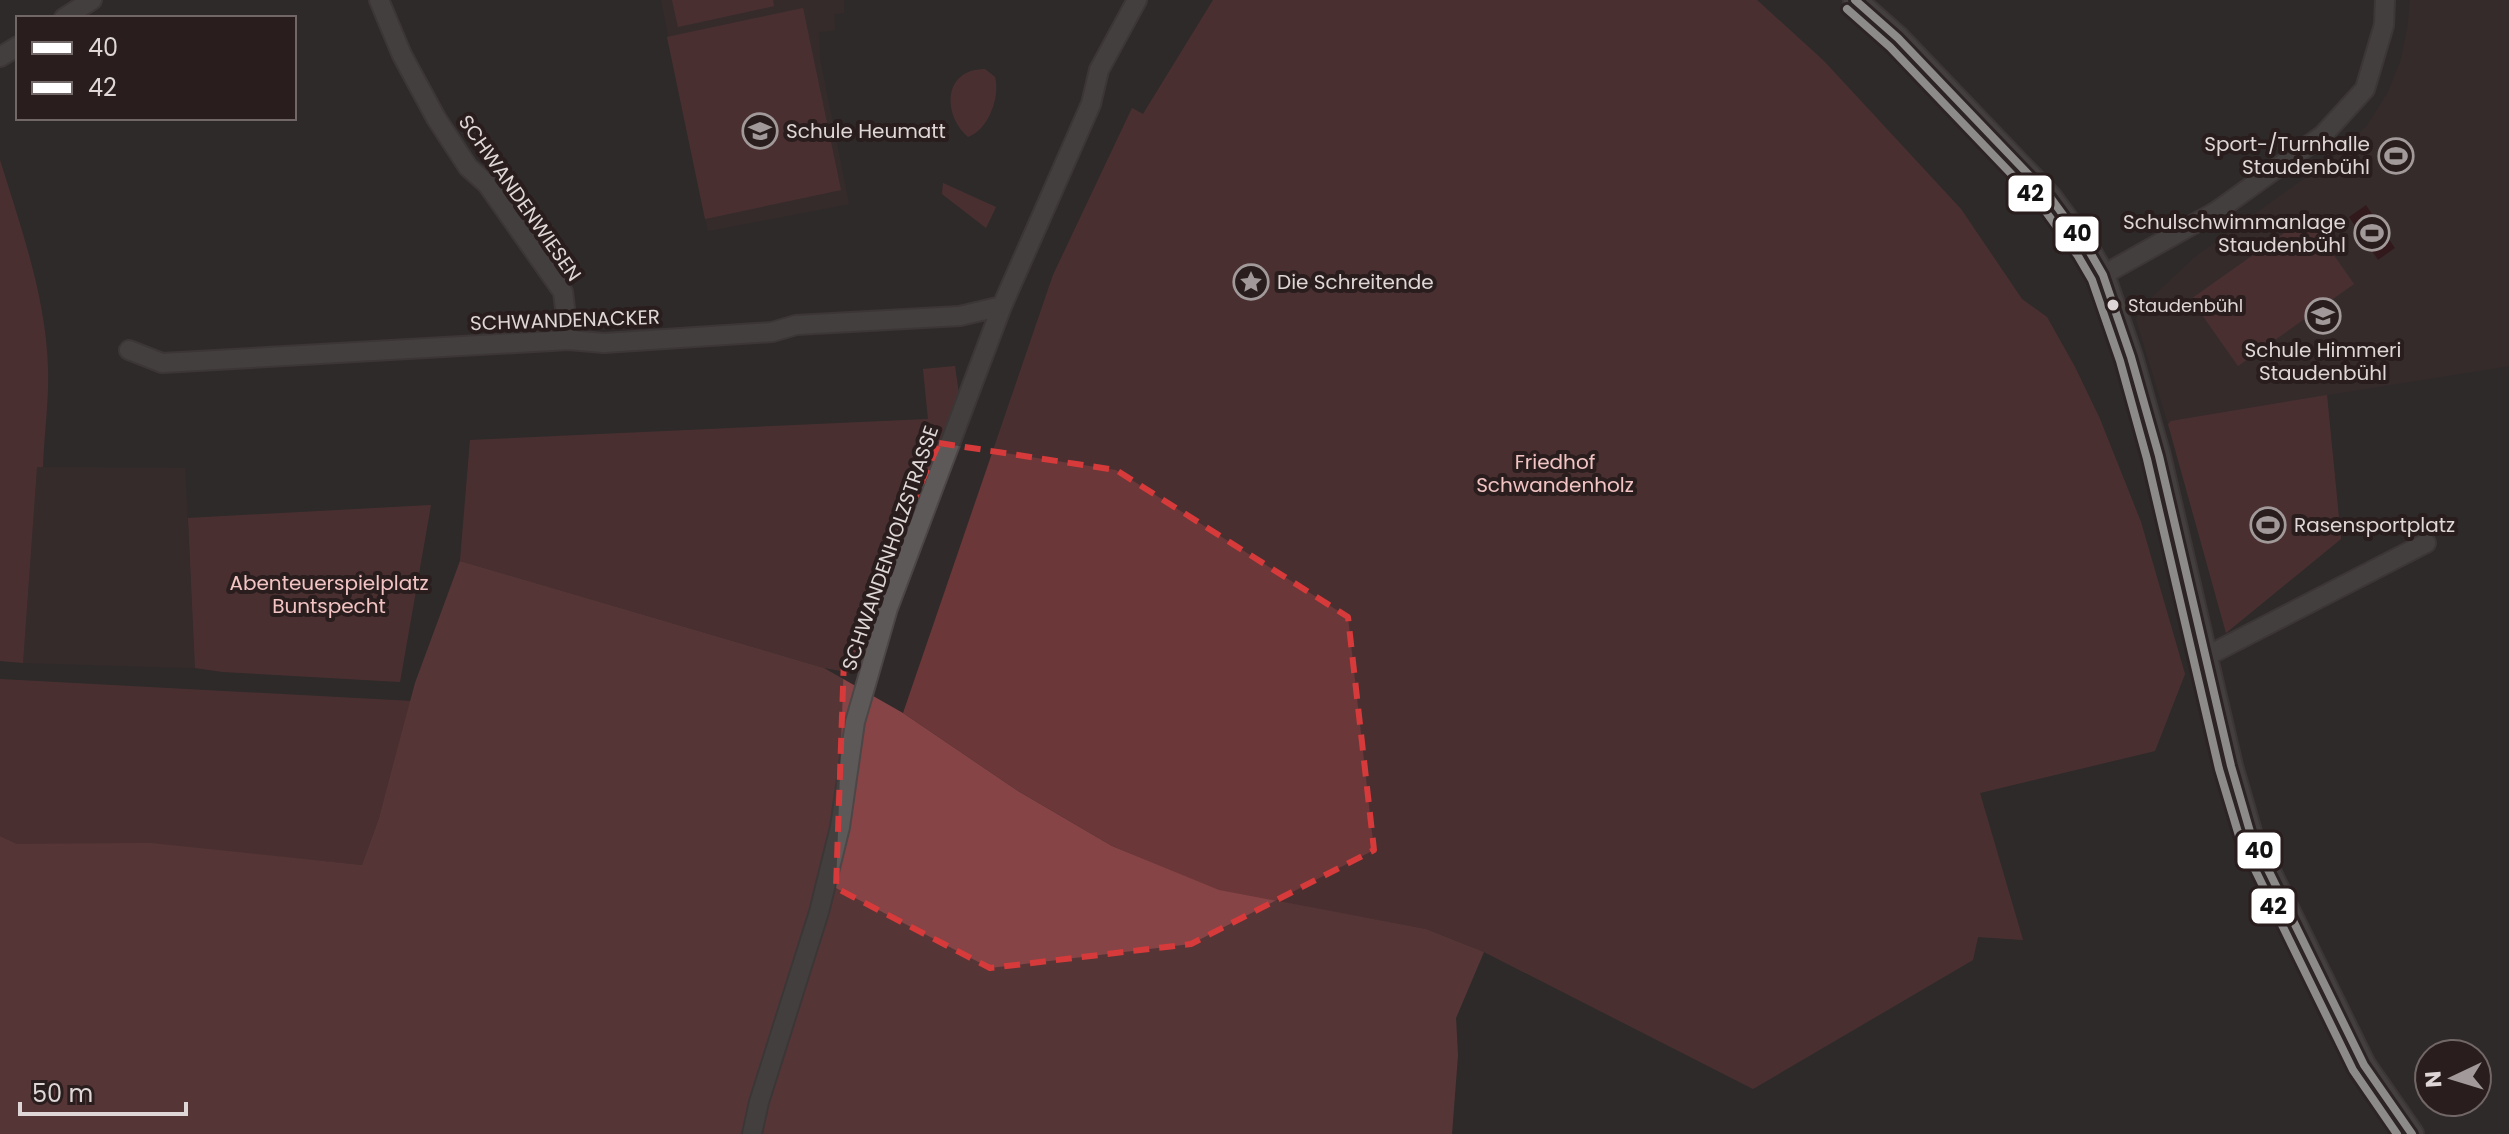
<svg xmlns="http://www.w3.org/2000/svg" width="2509" height="1134" viewBox="0 0 2509 1134" font-family="Poppins,sans-serif">
	<style>
		.built { fill: #3f2d2d }
		.green { fill: #6b3739 }
		.forest { fill: #864446 }
		.water { fill: #36060c }
		.lines { fill: none; stroke-linecap: round; stroke-linejoin: round }
		.minor-casing { stroke: #4c4646; stroke-width: 22 }
		.tertiary-casing { stroke: #4c4646; stroke-width: 26 }
		.minor { stroke: #5e5959; stroke-width: 18 }
		.tertiary { stroke: #5e5959; stroke-width: 22 }
		.bus-1-casing { stroke: #291d1d; stroke-width: 14 }
		.bus-2-casing { stroke: #291d1d; stroke-width: 14 }
		.bus-1 { stroke: #fff; stroke-width: 8 }
		.bus-2 { stroke: #fff; stroke-width: 8 }
		.marked { fill: none; stroke: #d73a3a; stroke-width: 6; stroke-dasharray: 16 10; stroke-linejoin: round }
		.bus-dot { fill: #dfd7d7; stroke: #291d1d; stroke-width: 3 }
		.labels { text-anchor: middle; dominant-baseline: central; stroke-width: 8; stroke-linejoin: round; paint-order: stroke }
		.bus-label { font-size: 18px; fill: #dfd7d7; stroke: #291d1d; text-anchor: start }
		.poi-label { font-size: 20px; fill: #dfd7d7; stroke: #291d1d; text-anchor: start }
		.street-label { font-size: 20px; fill: #dfd7d7; stroke: #291d1d }
		.park-label { font-size: 20px; fill: #f2c4c3; stroke: #291d1d }
		.line-badge { stroke: #291d1d; stroke-width: 3 }
		.pale-badge-label { font-size: 22px; text-anchor: middle; font-weight: bold; fill: #111 }
	</style>
	<rect width="100%" height="100%" fill="#302a2a"/>
	<path class="built" d="M661 0H844V13L834 14 835 30 819 32 820 59 849 204 708 231Z
		M2410 0H2509V366L2327 395 2341 539 2226 633 2168 424 2136 319 2142 307 2195 257 2329 161 2367 126 2388 92 2401 60 2408 24Z
		M37 467 185 468 195 668 23 663Z"/>
	<path class="green" d="M672 0H773L774 6 678 27Z
		M1213 0H1757L1824 61 1961 209 2022 299 2047 317 2075 367 2100 419 2141 522 2185 674 2155 751 1980 793 2023 940 1978 937 1973 960 1753 1089 1484 952 1426 929 1219 891 1112 846 1018 791 903 713 1053 275 1132 108 1143 114Z
		M803 8 841 190 705 219 667 37Z
		M985 69 995 77C1000 97 989 129 968 137 942 115 943 69 985 69Z
		M0 160C21 228 46 297 48 369 49 401 44 435 43 467H37L23 663 0 661Z
		M943 183 996 207 986 228 942 194Z
		M2307 217 2354 284 2238 366 2191 299Z
		M955 366 960 401 852 673 824 668 460 561 470 440 928 419 923 369Z
		M2327 395 2341 539 2226 633 2168 424 2171 421Z
		M431 505 400 682 223 672 195 668 188 518Z
		M0 679 412 701 379 818 362 865 150 844H17L0 836Z"/>
	<path class="forest" d="M460 561 824 668 903 713 1018 791 1112 846 1219 890 1426 929 1484 952 1456 1018 1458 1055 1452 1134H0V836L17 844 150 843 362 865 379 818 415 683Z"/>
	<path class="water" d="M2366 205 2395 248 2378 260 2349 217Z"/>
	<g class="lines">
		<defs>
			<path id="minor" d="M379 0 402 55 436 118 468 167 487 184 563 292 569 340
				M64 18 92 0
				M0 57 18 46
				M2103 275 2217 211 2323 135 2365 89 2384 25 2385 0
				M129 350 162 363 569 340 604 343 772 332 796 325 960 316 1002 306
				M2205 657 2426 543
				M752 1134 759 1102 819 912 840 827 855 722 888 608 1002 306 1091 104 1099 70 1137 0"/>
			<path id="tertiary" d="M1855 0 1898 38 2050 197 2088 249 2103 275 2131 357 2159 456 2231 766 2251 835 2364 1065 2412 1134"/>
		</defs>
		<use href="#minor" class="minor-casing"/>
		<use href="#tertiary" class="tertiary-casing"/>
		<use href="#minor" class="minor"/>
		<use href="#tertiary" class="tertiary"/>
		<defs>
			<path id="bus-1" d="M1855 0 1898 38 2050 197 2088 249 2103 275 2131 357 2159 456 2231 766 2251 835 2364 1065 2412 1134"/>
			<path id="bus-2" d="M1847 9 1890 47 2041 205 2078 256 2092 280 2120 361 2147 459 2219 769 2240 839 2353 1070 2397 1134"/>
		</defs>
		<use href="#bus-1" class="bus-1-casing"/>
		<use href="#bus-2" class="bus-2-casing"/>
		<use href="#bus-1" class="bus-1"/>
		<use href="#bus-2" class="bus-2"/>
	</g>
	<path d="M0 0H2509V1134H0ZM939 443 1116 470 1348 617 1374 850 1191 944 990 968 836 888 844 659Z" fill="#302a2a" fill-opacity=".55" fill-rule="evenodd"/>
	<path class="marked" d="M939 443 1116 470 1348 617 1374 850 1191 944 990 968 836 888 844 659Z"/>
	<defs>
		<symbol id="school-ring" viewBox="-11 -11 22 22"><circle r="9.5" fill="#291d1d" stroke="#a29a9a" stroke-width="1.5"/><path d="M0-5L7-2L0 1L-7-2ZM-4 1L0 2.5L4 1V4Q0 6-4 4Z" fill="#a29a9a"/></symbol>
		<symbol id="stadium-ring" viewBox="-11 -11 22 22"><circle r="9.5" fill="#291d1d" stroke="#a29a9a" stroke-width="1.5"/><path d="M0-5a6.5 5 0 1 0 0 10a6.5 5 0 1 0 0-10ZM-3.5-1.8h7v3.6h-7Z" fill="#a29a9a"/></symbol>
		<symbol id="sight-ring" viewBox="-11 -11 22 22"><circle r="9.5" fill="#291d1d" stroke="#a29a9a" stroke-width="1.5"/><path d="M0-6L1.8-2.2L6-1.7L2.9 1.2L3.7 5.4L0 3.3L-3.7 5.4L-2.9 1.2L-6-1.7L-1.8-2.2Z" fill="#a29a9a"/></symbol>
	</defs>
	<g fill-rule="evenodd">
		<use href="#school-ring" x="740" y="111" width="40" height="40"/>
		<use href="#stadium-ring" x="2376" y="136" width="40" height="40"/>
		<use href="#stadium-ring" x="2352" y="213" width="40" height="40"/>
		<use href="#sight-ring" x="1231" y="262" width="40" height="40"/>
		<use href="#school-ring" x="2303" y="296" width="40" height="40"/>
		<use href="#stadium-ring" x="2248" y="505" width="40" height="40"/>
	</g>
	<circle class="bus-dot" cx="2113" cy="305" r="7"/>
	<g class="labels">
		<g class="bus-label">
			<text x="2128" y="305">Staudenbühl</text>
		</g>
		<g class="poi-label">
			<text x="786" y="131">Schule Heumatt</text>
			<text x="2370" y="144" text-anchor="end">Sport-/Turnhalle<tspan x="2370" dy="23">Staudenbühl</tspan></text>
			<text x="2346" y="222" text-anchor="end">Schulschwimmanlage<tspan x="2346" dy="23">Staudenbühl</tspan></text>
			<text x="1277" y="282">Die Schreitende</text>
			<text x="2323" y="350" text-anchor="middle">Schule Himmeri<tspan x="2323" dy="23">Staudenbühl</tspan></text>
			<text x="2294" y="525">Rasensportplatz</text>
		</g>
		<g class="street-label">
			<text transform="translate(520 198) rotate(55)">SCHWANDENWIESEN</text>
			<text transform="translate(565 320) rotate(-2)">SCHWANDENACKER</text>
			<text transform="translate(890 548) rotate(-71)">SCHWANDENHOLZSTRASSE</text>
		</g>
		<g class="park-label">
			<text x="1555" y="462">Friedhof<tspan x="1555" dy="23">Schwandenholz</tspan></text>
			<text x="329" y="583">Abenteuerspielplatz<tspan x="329" dy="23">Buntspecht</tspan></text>
		</g>
	</g>
	<g class="line-badge">
		<rect x="2007" y="174" width="46" height="39" rx="8" fill="#fff"/>
		<rect x="2054" y="215" width="46" height="38" rx="8" fill="#fff"/>
		<rect x="2236" y="831" width="46" height="39" rx="8" fill="#fff"/>
		<rect x="2250" y="887" width="46" height="38" rx="8" fill="#fff"/>
	</g>
	<g class="pale-badge-label">
		<text x="2030" y="201">42</text>
		<text x="2077" y="241">40</text>
		<text x="2259" y="858">40</text>
		<text x="2273" y="914">42</text>
	</g>
	<rect x="16" y="16" width="280" height="104" fill="#291d1d" stroke="#726767" stroke-width="2"/>
	<rect x="32" y="42" width="40" height="12" fill="#ffffff" stroke="#726767" stroke-width="2"/>
	<text x="88" y="56" font-size="24" fill="#dfd7d7">40</text>
	<rect x="32" y="82" width="40" height="12" fill="#ffffff" stroke="#726767" stroke-width="2"/>
	<text x="88" y="96" font-size="24" fill="#dfd7d7">42</text>
	<g transform="translate(2453 1078) rotate(266)"><circle r="38" fill="#291d1d" stroke="#726767" stroke-width="2"/>
	<path d="M0-6L14 30L0 20L-14 30Z" fill="#a29a9a"/>
	<text y="-12" font-size="22" font-weight="bold" text-anchor="middle" fill="#dfd7d7">N</text>
	</g>
	<path d="M20 1102v12h166v-12" fill="none" stroke="#dfd7d7" stroke-width="4"/>
	<text x="32" y="1102" font-size="24" fill="#dfd7d7" stroke="#291d1d" stroke-width="6" paint-order="stroke">50 m</text>
</svg>
